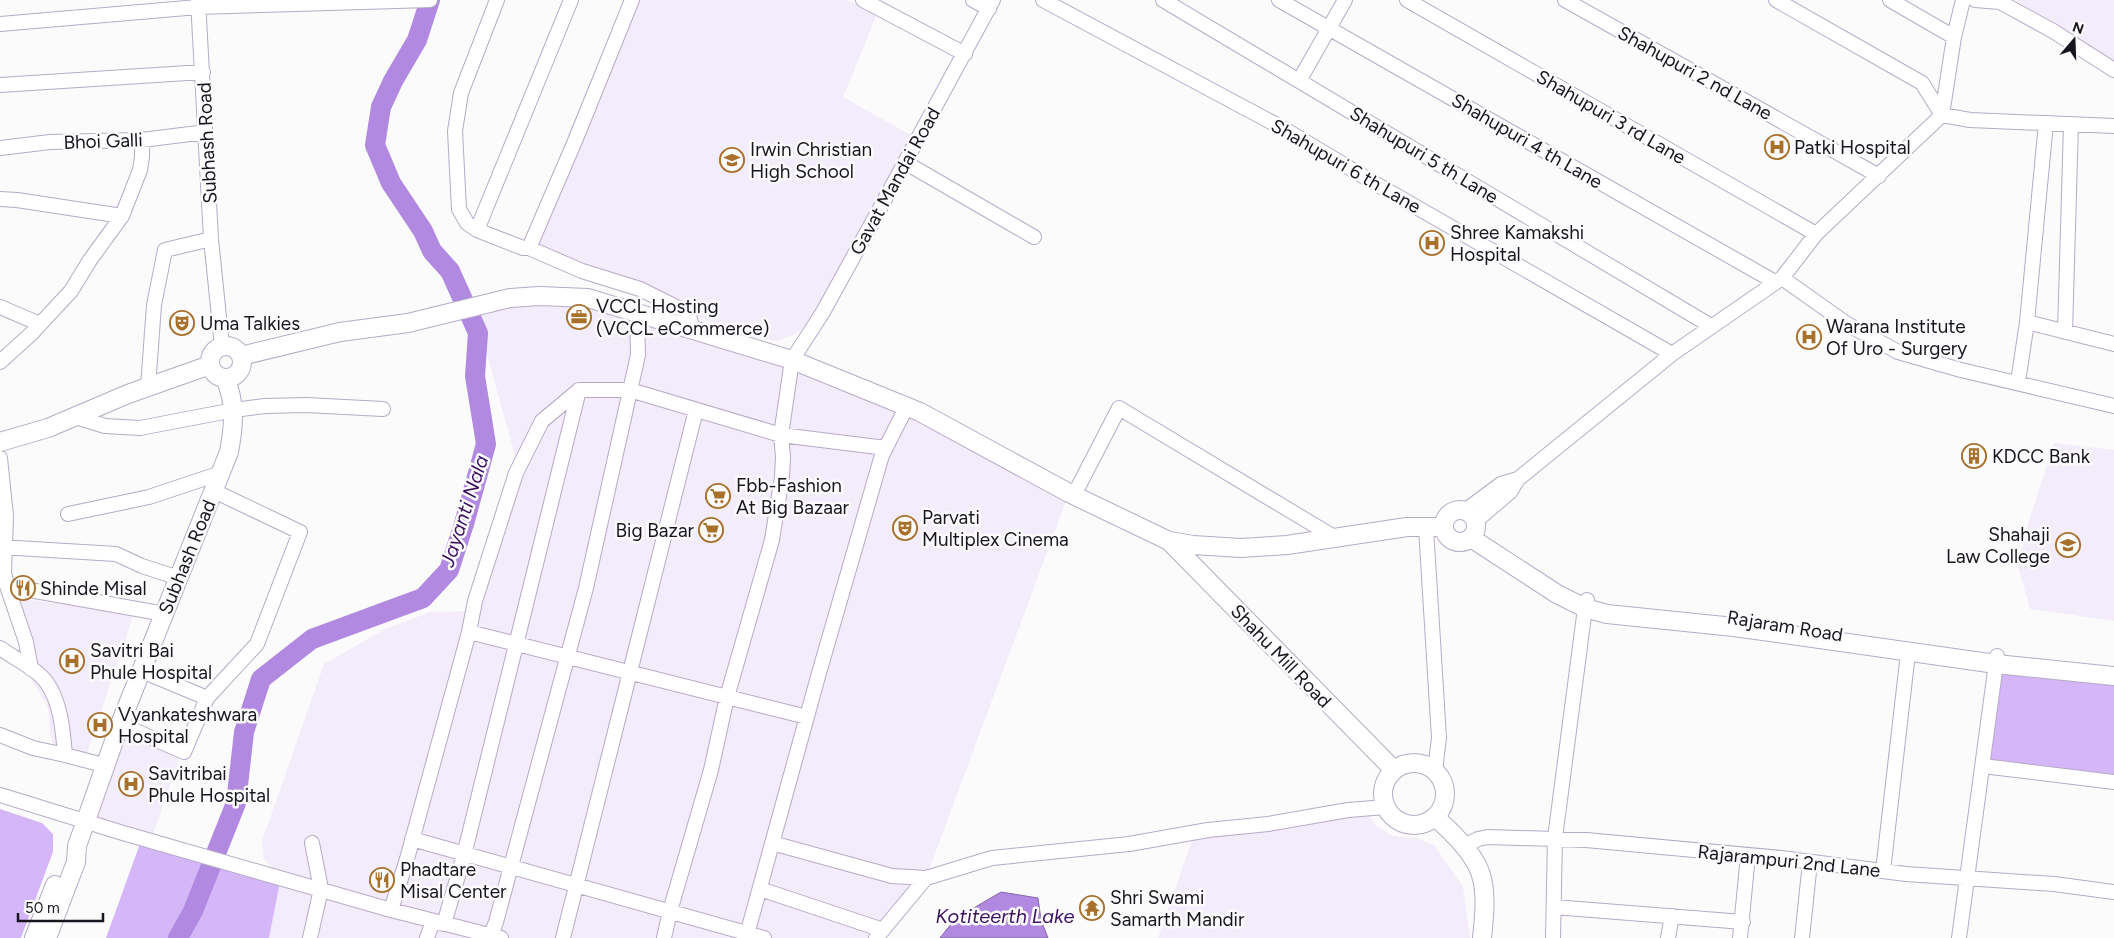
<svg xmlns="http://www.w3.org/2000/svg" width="2114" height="938" viewBox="0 0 2114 938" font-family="Figtree,sans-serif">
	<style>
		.built { fill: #f2ecfb }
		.green { fill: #d5b7f9 }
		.water { fill: #b189e0; stroke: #8366a6 }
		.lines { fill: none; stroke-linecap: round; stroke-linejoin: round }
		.river { stroke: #b189e0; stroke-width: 20 }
		.minor-casing { stroke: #b7aac7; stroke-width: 16 }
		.major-casing { stroke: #b7aac7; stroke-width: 20 }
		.minor { stroke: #fff; stroke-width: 14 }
		.major { stroke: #fff; stroke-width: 18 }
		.labels { text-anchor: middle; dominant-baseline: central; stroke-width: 5; stroke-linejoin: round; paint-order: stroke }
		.street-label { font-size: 19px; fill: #19151f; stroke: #fbfbfb }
		.poi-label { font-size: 19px; fill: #19151f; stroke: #fbfbfb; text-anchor: start }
		.water-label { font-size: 20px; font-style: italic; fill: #3c125f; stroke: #fbfbfb }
	</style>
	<rect width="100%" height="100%" fill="#fbfbfb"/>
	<path class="built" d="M624 0H847L878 12 843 97 918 139 817 310 799 332 778 341 752 337 621 288 550 265 529 247 568 135Z
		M2016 0H2114V69L2082 48Z
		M563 296 794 360 1069 493 926 878 876 938H269L281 877 264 859 262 841 324 664 385 629 430 612 474 611 518 467 474 307Z
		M2054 443 2114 450V621L2030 609 2018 566 2028 524Z
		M17 598 134 614 87 753 78 754 54 746 50 735 48 707 30 677 21 645Z
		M111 732 180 757 152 837 82 812Z
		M1366 811 1376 826 1393 836 1416 838 1434 845 1463 887 1470 938H1158L1195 832Z"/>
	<path class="green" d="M2001 667 2114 679V776L1989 761Z
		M0 809 42 823 53 834V852L21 938H0Z
		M142 838 281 877 269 938H106Z"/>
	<path class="water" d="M1001 892 1038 898 1041 920 1048 938H940L955 919Z"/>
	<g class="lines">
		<path class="river" d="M178 938 193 911 236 803 244 732 261 679 312 639 423 598 449 570 464 524 486 444 475 376 478 333 450 271 432 251 423 231 391 183 375 145 381 107 393 81 417 40 430 0"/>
		<defs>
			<path id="minor" d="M198 0 211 239 222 346
				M497 0 461 93 455 131 459 209 467 223 477 230 523 248H529L575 141 632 0
				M863 0 965 54
				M973 0 989 9
				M1043 0 1286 130 1371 181 1672 354
				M1163 0 1711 326
				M1279 0 1775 282
				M1407 0 1816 234
				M1565 0 1879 176
				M1776 0 1922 83 1942 115
				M1890 0 1954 37
				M1975 0 2000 2 2053 31 2114 70
				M0 24 198 7 430 0
				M1299 81 1345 0
				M0 85 203 72
				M1942 115 1954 37 1963 0
				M0 148 50 142 142 140 206 132
				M906 163 1034 237
				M0 199 17 200 122 216
				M477 230 571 0
				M529 248 582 271 640 289 688 313 693 329
				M1782 278 1847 324 1898 352 1961 370 2114 406
				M0 307 40 324
				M2027 322 2114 344
				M2065 332 2071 124
				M0 362 31 334 71 291 90 260 122 216 140 170 142 157V140
				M2018 382 2027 322 2046 123
				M148 387 154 305 165 250 211 239
				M76 417 105 426 140 428 234 410 265 406 306 405 383 409
				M0 458 6 516 4 572 7 586 26 642 31 669
				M1074 495 1119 408 1334 537
				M1466 510 1501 484 1518 479
				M68 514 149 497 221 473
				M1476 521 1510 492 1518 479 1672 354 1782 278 1816 234 1942 115 1970 120 2114 126
				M1426 528 1439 738 1435 770
				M0 547 116 554 142 566 179 578
				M7 586 165 614
				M469 632 807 717
				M0 648C15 659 36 668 47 683 61 703 63 732 65 755L107 766
				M142 671 207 698 257 644 300 532 214 491
				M120 724 184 752 207 698
				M0 735 33 748 65 755
				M1983 766 2114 782
				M0 795 123 833 391 910 501 938
				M412 839 764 938
				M772 843 892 876 926 878
				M1465 846 1478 839 1488 837 1586 840 1781 858 1906 874 2054 884 2114 892
				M1883 871 1908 653
				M760 889 883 930
				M1554 907 1743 922
				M391 910 407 859 469 632 475 601 516 473 542 421 579 390
				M444 924 464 855 579 390H630L781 435 886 448
				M310 938 321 889 312 843
				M427 938 433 921
				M490 938 496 922 586 588 638 355 637 312
				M563 938 696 410
				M664 938 670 911 711 770 727 697 772 540 782 477 783 457 781 435 792 360 823 312 878 212 993 0
				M746 938 819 673 882 455 907 406
				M876 938 926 878 992 858 1129 844 1208 830 1268 824 1348 810 1386 807
				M1553 938 1555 838 1585 608 1587 600
				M1668 938 1672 916
				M1740 938 1748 855
				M1802 938 1810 862
				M1959 938 1997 656"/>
			<path id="major" d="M210 362a16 16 0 1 1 32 0a16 16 0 1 1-32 0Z
				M241 356 340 332 408 323 510 298 539 296 588 298 792 360 920 412 1069 493 1169 541 1193 545 1241 548 1287 545 1407 527H1444
				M0 442 48 428 128 394 210 365
				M1444 526a16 16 0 1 1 32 0a16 16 0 1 1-32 0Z
				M1471 538 1557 594 1585 608 1607 614 1734 627 1996 664 2114 676
				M1169 541 1394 770
				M1383 794a31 31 0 1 1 62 0a31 31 0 1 1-62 0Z
				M1435 817C1451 831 1475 854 1481 875 1487 895 1484 918 1482 938
				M34 938 55 885
				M47 938 76 862 77 846 120 724 229 452C234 425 236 403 225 378"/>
		</defs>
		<use href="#minor" class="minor-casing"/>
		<use href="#major" class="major-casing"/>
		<use href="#minor" class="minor"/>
		<use href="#major" class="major"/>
	</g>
	<defs>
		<symbol id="hospital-ring" viewBox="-11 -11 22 22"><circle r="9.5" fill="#fbfbfb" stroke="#a7712c" stroke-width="1.5"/><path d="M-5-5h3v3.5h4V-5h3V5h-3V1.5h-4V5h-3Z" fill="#a7712c"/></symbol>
		<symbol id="school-ring" viewBox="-11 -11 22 22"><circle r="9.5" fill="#fbfbfb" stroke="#a7712c" stroke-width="1.5"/><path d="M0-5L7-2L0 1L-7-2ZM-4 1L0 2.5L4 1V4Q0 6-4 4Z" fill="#a7712c"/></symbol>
		<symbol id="office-ring" viewBox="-11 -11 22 22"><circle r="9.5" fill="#fbfbfb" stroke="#a7712c" stroke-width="1.5"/><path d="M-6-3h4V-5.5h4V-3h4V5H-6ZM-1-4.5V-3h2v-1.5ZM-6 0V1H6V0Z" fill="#a7712c"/></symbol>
		<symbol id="theatre-ring" viewBox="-11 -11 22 22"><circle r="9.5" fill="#fbfbfb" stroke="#a7712c" stroke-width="1.5"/><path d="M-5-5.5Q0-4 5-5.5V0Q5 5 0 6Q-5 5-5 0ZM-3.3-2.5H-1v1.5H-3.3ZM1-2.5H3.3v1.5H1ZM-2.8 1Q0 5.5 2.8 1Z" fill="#a7712c"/></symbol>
		<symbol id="building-ring" viewBox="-11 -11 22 22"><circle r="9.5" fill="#fbfbfb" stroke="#a7712c" stroke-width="1.5"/><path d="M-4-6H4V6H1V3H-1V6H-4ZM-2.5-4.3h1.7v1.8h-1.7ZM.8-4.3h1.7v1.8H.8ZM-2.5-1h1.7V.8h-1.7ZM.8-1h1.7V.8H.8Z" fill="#a7712c"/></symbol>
		<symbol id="supermarket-ring" viewBox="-11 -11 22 22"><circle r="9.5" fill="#fbfbfb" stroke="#a7712c" stroke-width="1.5"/><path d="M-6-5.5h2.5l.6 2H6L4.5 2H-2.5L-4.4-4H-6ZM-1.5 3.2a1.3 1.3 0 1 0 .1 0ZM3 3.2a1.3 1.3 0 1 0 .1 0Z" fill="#a7712c"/></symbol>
		<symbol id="university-ring" viewBox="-11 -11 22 22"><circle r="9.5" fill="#fbfbfb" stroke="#a7712c" stroke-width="1.5"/><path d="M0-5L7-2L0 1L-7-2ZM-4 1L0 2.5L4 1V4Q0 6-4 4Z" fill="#a7712c"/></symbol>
		<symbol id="restaurant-ring" viewBox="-11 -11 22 22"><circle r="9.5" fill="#fbfbfb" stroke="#a7712c" stroke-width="1.5"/><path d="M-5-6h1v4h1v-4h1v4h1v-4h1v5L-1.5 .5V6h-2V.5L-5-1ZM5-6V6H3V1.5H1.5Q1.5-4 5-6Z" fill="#a7712c"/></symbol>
		<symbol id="temple-ring" viewBox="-11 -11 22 22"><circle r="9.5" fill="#fbfbfb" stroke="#a7712c" stroke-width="1.5"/><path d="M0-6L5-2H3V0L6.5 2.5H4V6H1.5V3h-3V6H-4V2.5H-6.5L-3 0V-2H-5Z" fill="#a7712c"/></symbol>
	</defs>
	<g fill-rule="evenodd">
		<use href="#hospital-ring" x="1763" y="133" width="28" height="28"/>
		<use href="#school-ring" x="718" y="146" width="28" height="28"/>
		<use href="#hospital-ring" x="1418" y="229" width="28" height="28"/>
		<use href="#office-ring" x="565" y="303" width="28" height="28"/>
		<use href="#theatre-ring" x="168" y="309" width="28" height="28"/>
		<use href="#hospital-ring" x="1795" y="323" width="28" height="28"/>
		<use href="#building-ring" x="1960" y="442" width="28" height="28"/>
		<use href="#supermarket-ring" x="704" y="482" width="28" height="28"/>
		<use href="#theatre-ring" x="891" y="514" width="28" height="28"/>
		<use href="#supermarket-ring" x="697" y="516" width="28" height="28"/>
		<use href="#university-ring" x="2054" y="531" width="28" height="28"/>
		<use href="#restaurant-ring" x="9" y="574" width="28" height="28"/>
		<use href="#hospital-ring" x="58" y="647" width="28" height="28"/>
		<use href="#hospital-ring" x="86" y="711" width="28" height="28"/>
		<use href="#hospital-ring" x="117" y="770" width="28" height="28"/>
		<use href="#restaurant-ring" x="368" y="866" width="28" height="28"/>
		<use href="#temple-ring" x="1078" y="894" width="28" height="28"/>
	</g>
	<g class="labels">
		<g class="street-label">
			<text transform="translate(1695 73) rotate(29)">Shahupuri 2 nd Lane</text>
			<text transform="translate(1611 117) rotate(30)">Shahupuri 3 rd Lane</text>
			<text transform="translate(103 141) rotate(-2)">Bhoi Galli</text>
			<text transform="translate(1527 141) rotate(30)">Shahupuri 4 th Lane</text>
			<text transform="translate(207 143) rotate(-93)">Subhash Road</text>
			<text transform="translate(1424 155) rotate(31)">Shahupuri 5 th Lane</text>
			<text transform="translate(1346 166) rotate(30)">Shahupuri 6 th Lane</text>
			<text transform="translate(895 181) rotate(-61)">Gavat Mandai Road</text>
			<text transform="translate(187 557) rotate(-68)">Subhash Road</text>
			<text transform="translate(1785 626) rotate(9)">Rajaram Road</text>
			<text transform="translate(1281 656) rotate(46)">Shahu Mill Road</text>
			<text transform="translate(1789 861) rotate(6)">Rajarampuri 2nd Lane</text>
		</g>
		<g class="poi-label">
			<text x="1794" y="147">Patki Hospital</text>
			<text x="750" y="149">Irwin Christian<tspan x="750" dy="22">High School</tspan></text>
			<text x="1450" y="232">Shree Kamakshi<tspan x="1450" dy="22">Hospital</tspan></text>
			<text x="596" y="306">VCCL Hosting<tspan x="596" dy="22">(VCCL eCommerce)</tspan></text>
			<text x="200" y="323">Uma Talkies</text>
			<text x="1826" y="326">Warana Institute<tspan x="1826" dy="22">Of Uro - Surgery</tspan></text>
			<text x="1992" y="456">KDCC Bank</text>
			<text x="736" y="485">Fbb-Fashion<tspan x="736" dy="22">At Big Bazaar</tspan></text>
			<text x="922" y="517">Parvati<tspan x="922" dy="22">Multiplex Cinema</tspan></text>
			<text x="694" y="530" text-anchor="end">Big Bazar</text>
			<text x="2050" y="534" text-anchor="end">Shahaji<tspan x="2050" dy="22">Law College</tspan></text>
			<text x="40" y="588">Shinde Misal</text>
			<text x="90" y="650">Savitri Bai<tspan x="90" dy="22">Phule Hospital</tspan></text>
			<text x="118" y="714">Vyankateshwara<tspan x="118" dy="22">Hospital</tspan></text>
			<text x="148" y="773">Savitribai<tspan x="148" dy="22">Phule Hospital</tspan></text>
			<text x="400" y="869">Phadtare<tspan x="400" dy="22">Misal Center</tspan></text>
			<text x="1110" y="897">Shri Swami<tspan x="1110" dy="22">Samarth Mandir</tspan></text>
		</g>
		<g class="water-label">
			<text transform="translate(464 511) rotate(-72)">Jayanti Nala</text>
			<text x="1005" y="916">Kotiteerth Lake</text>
		</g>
	</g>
	<g transform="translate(2074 40) rotate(19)" stroke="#fbfbfb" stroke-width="4" paint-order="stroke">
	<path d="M0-4L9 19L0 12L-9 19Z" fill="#19151f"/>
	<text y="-8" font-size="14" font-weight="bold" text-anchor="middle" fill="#19151f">N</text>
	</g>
	<path d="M18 913v8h85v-8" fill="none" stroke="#19151f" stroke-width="2.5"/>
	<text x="25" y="913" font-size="15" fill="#19151f" stroke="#fbfbfb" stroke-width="4" paint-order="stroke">50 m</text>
</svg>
